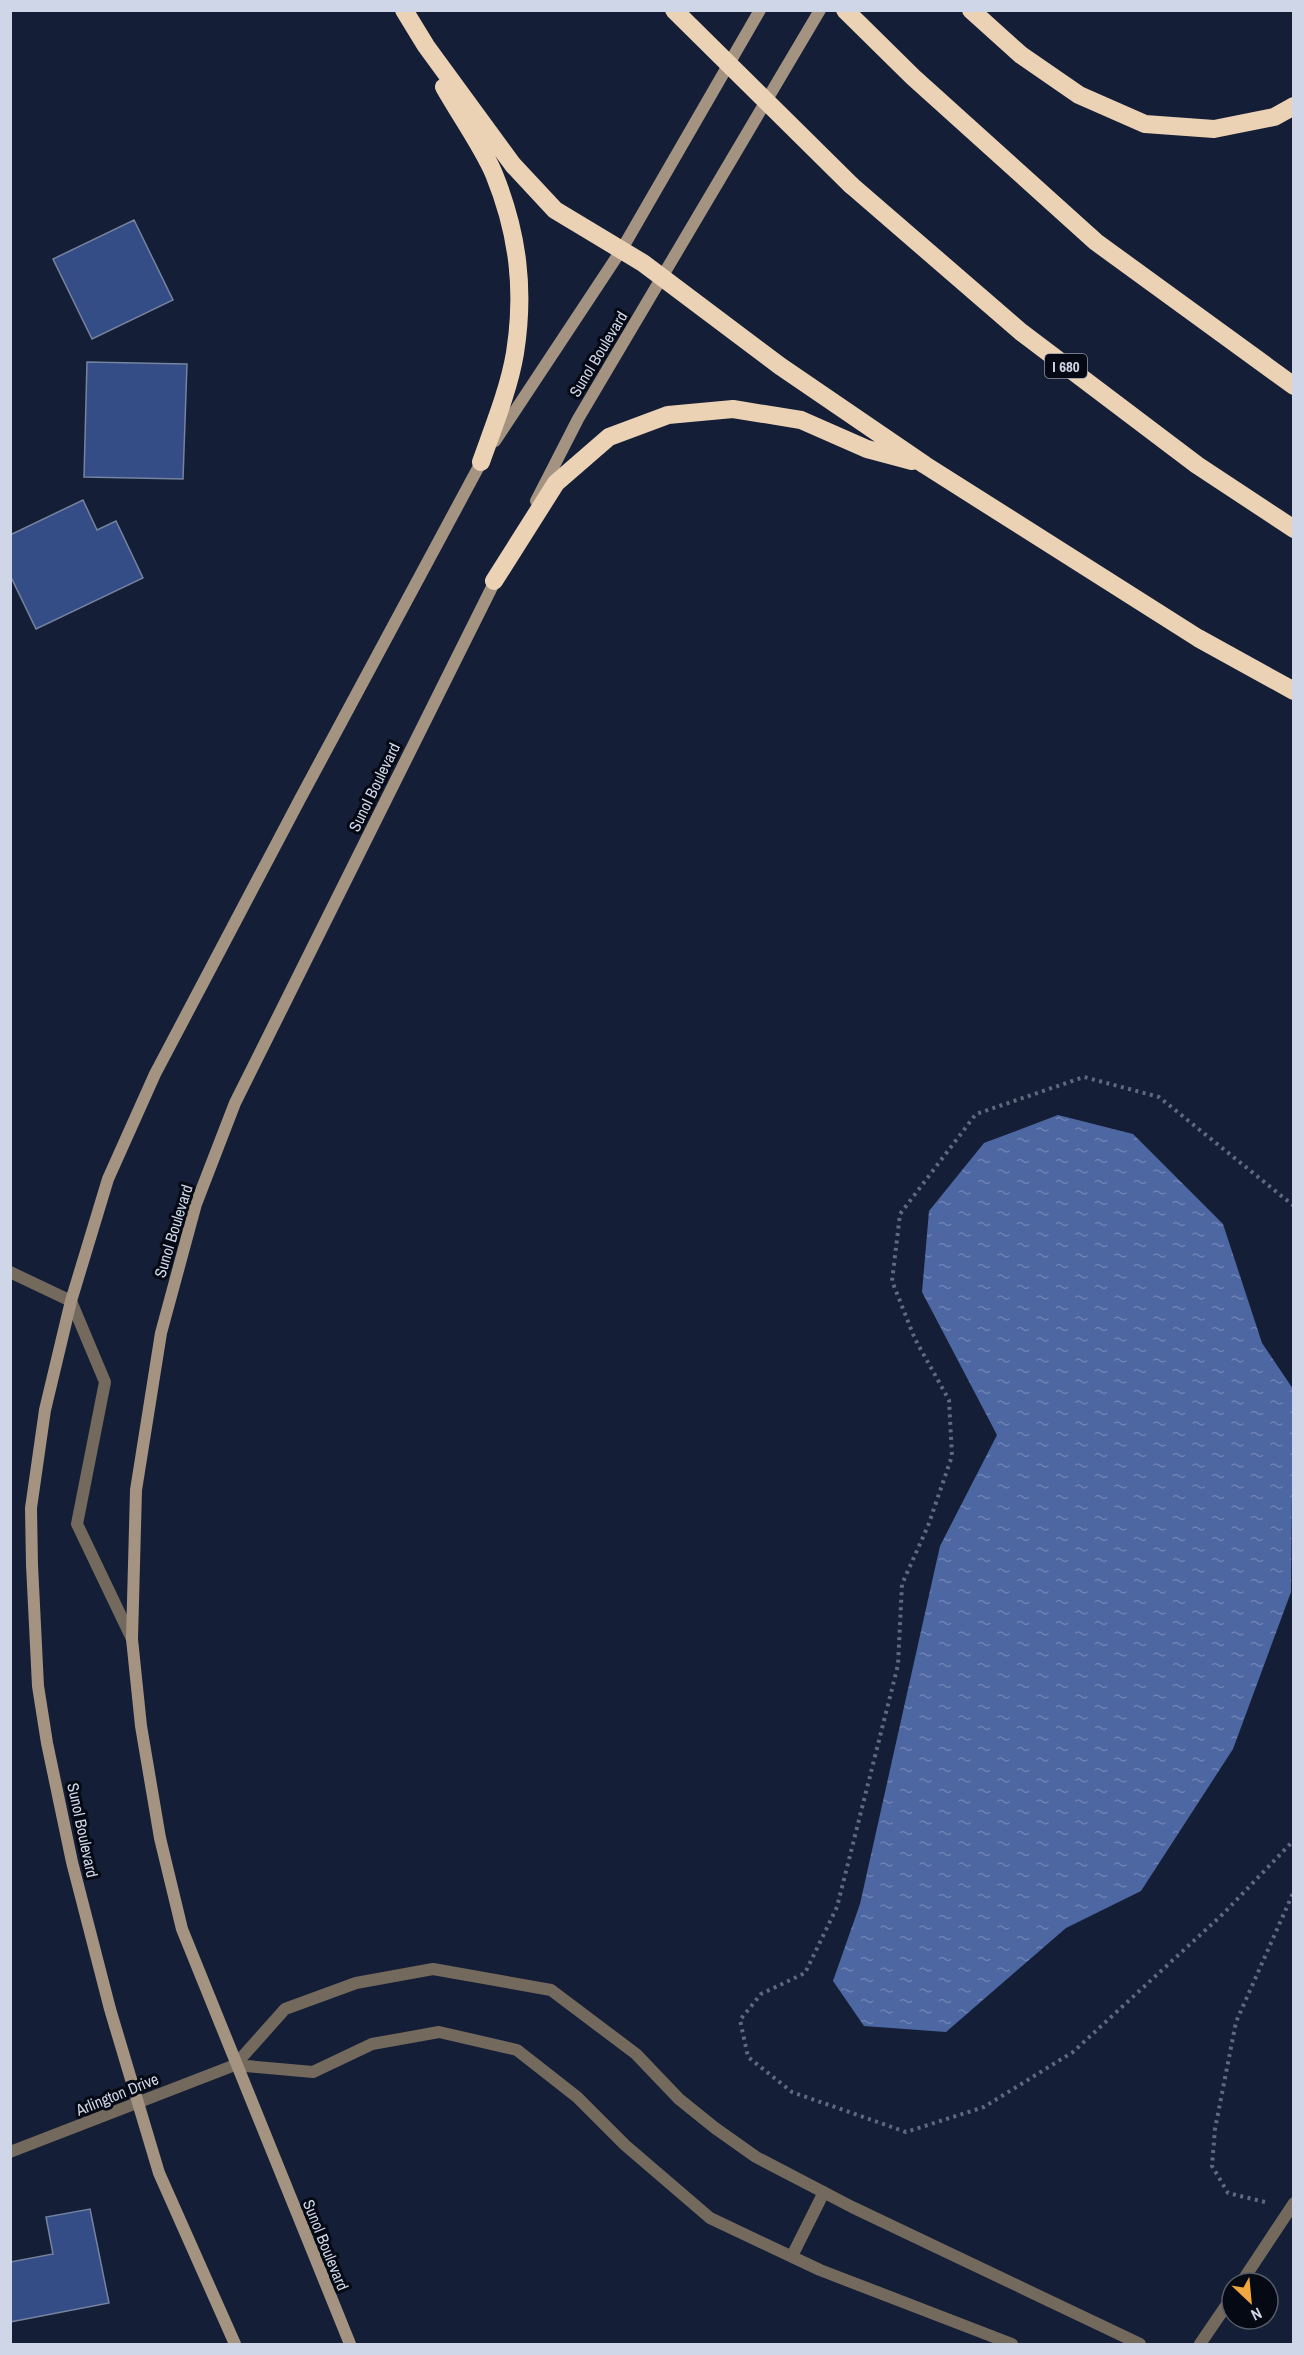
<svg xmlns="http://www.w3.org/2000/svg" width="1304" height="2355" viewBox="0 0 1304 2355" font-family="'Archivo Narrow',sans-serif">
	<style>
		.water { fill: url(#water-ripples) }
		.building { fill: #354d86; stroke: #7583a0; stroke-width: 1.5 }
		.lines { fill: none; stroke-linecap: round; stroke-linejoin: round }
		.path { stroke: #60697e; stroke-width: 4; stroke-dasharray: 3 4.5; stroke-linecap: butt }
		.lane { stroke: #73695d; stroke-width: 12 }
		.street { stroke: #73695d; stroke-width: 12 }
		.secondary { stroke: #a49381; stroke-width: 12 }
		.highway { stroke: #ecd2b5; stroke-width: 18 }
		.highway-bridge { stroke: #ecd2b5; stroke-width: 18 }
		.labels { text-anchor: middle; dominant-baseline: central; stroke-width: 6; stroke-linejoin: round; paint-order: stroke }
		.shield { fill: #050913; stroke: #9298a7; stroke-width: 1.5 }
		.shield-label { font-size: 15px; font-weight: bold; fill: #ced6e7 }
		.street-label { font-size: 16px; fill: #ced6e7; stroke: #050913 }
	</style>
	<defs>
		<pattern id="water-ripples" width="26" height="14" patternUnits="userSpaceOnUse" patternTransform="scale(1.5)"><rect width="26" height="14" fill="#4d67a3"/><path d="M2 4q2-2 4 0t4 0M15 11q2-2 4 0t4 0" fill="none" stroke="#6e83b4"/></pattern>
	</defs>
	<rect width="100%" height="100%" fill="#141e36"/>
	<path class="water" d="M1058 1115 1133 1134 1223 1224 1262 1343 1293 1389 1291 1592 1233 1749 1141 1891 1066 1928 946 2032 864 2026 833 1981 860 1904 940 1546 997 1435 922 1292 929 1211 984 1143Z"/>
	<path class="building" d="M134 220 173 300 92 339 53 259Z
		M87 362 187 364 183 479 84 477Z
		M83 500 97 530 116 521 143 578 36 629 10 575V535Z
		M90 2209 109 2303 10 2322V2262L53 2254 46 2217Z"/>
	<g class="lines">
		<path class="path" d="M1294 1206 1159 1097 1084 1077 976 1114 900 1214 892 1281 915 1339 949 1400 952 1456 928 1526 902 1584 898 1665 837 1907 805 1973 761 1994 740 2020 748 2057 792 2092 906 2132 984 2107 1073 2052 1224 1913 1294 1840
			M1265 2202 1228 2193 1212 2166 1215 2129 1236 2022 1294 1891"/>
		<path class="lane" d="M235 2065 285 2009 356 1983 433 1969 551 1990 636 2054 679 2099 715 2128 756 2157 852 2207 1140 2344
			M235 2065 313 2072 372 2044 439 2032 517 2050 577 2097 625 2145 710 2218 820 2270 1012 2344
			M792 2256 824 2192
			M1241 2283 1294 2203
			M1200 2344 1232 2297"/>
		<path class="street" d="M10 1272 71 1301 105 1382 77 1524 132 1639
			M10 2152 235 2065"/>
		<path class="secondary" d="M495 441 622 249 760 10
			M536 501 578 419 820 10
			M235 2344 159 2173 110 2009 72 1862 47 1743 38 1686 32 1565 31 1508 45 1410 71 1301 108 1179 155 1074 300 799 485 455
			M350 2344 182 1929 160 1838 141 1726 132 1639 136 1490 161 1333 196 1204 235 1103 498 575"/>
		<path class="highway" d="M404 10 426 46 513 165 555 210 643 263 780 366 925 465 1198 638 1294 691
			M845 10 913 77 1096 242 1294 386
			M971 10 1021 55 1079 95 1145 124 1214 129 1274 117 1294 106
			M444 87C459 114 482 146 494 174 518 233 525 290 515 353 509 389 493 428 481 462
			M851 185 1021 332 1197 465 1294 529
			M494 581 556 483 609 437 668 415 733 409 801 420 867 449 912 461"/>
		<path class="highway-bridge" d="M674 10 851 185"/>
	</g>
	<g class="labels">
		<rect class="shield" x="1045" y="354" width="42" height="24" rx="4.5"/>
		<g class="shield-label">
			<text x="1066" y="366">I 680</text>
		</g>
		<g class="street-label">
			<text transform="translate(598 354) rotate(-59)">Sunol Boulevard</text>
			<text transform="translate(374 787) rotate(-64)">Sunol Boulevard</text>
			<text transform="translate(173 1231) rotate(-73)">Sunol Boulevard</text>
			<text transform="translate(83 1830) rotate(78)">Sunol Boulevard</text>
			<text transform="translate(117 2094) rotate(-22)">Arlington Drive</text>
			<text transform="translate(326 2245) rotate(68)">Sunol Boulevard</text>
		</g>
	</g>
	<rect width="1304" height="2355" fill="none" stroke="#ced6e7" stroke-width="24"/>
	<g transform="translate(1250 2301) rotate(154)"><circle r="28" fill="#050913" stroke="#555b68" stroke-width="1.5"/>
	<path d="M0-4.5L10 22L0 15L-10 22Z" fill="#f1a63f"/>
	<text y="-9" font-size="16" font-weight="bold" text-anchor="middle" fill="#ced6e7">N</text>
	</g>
</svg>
